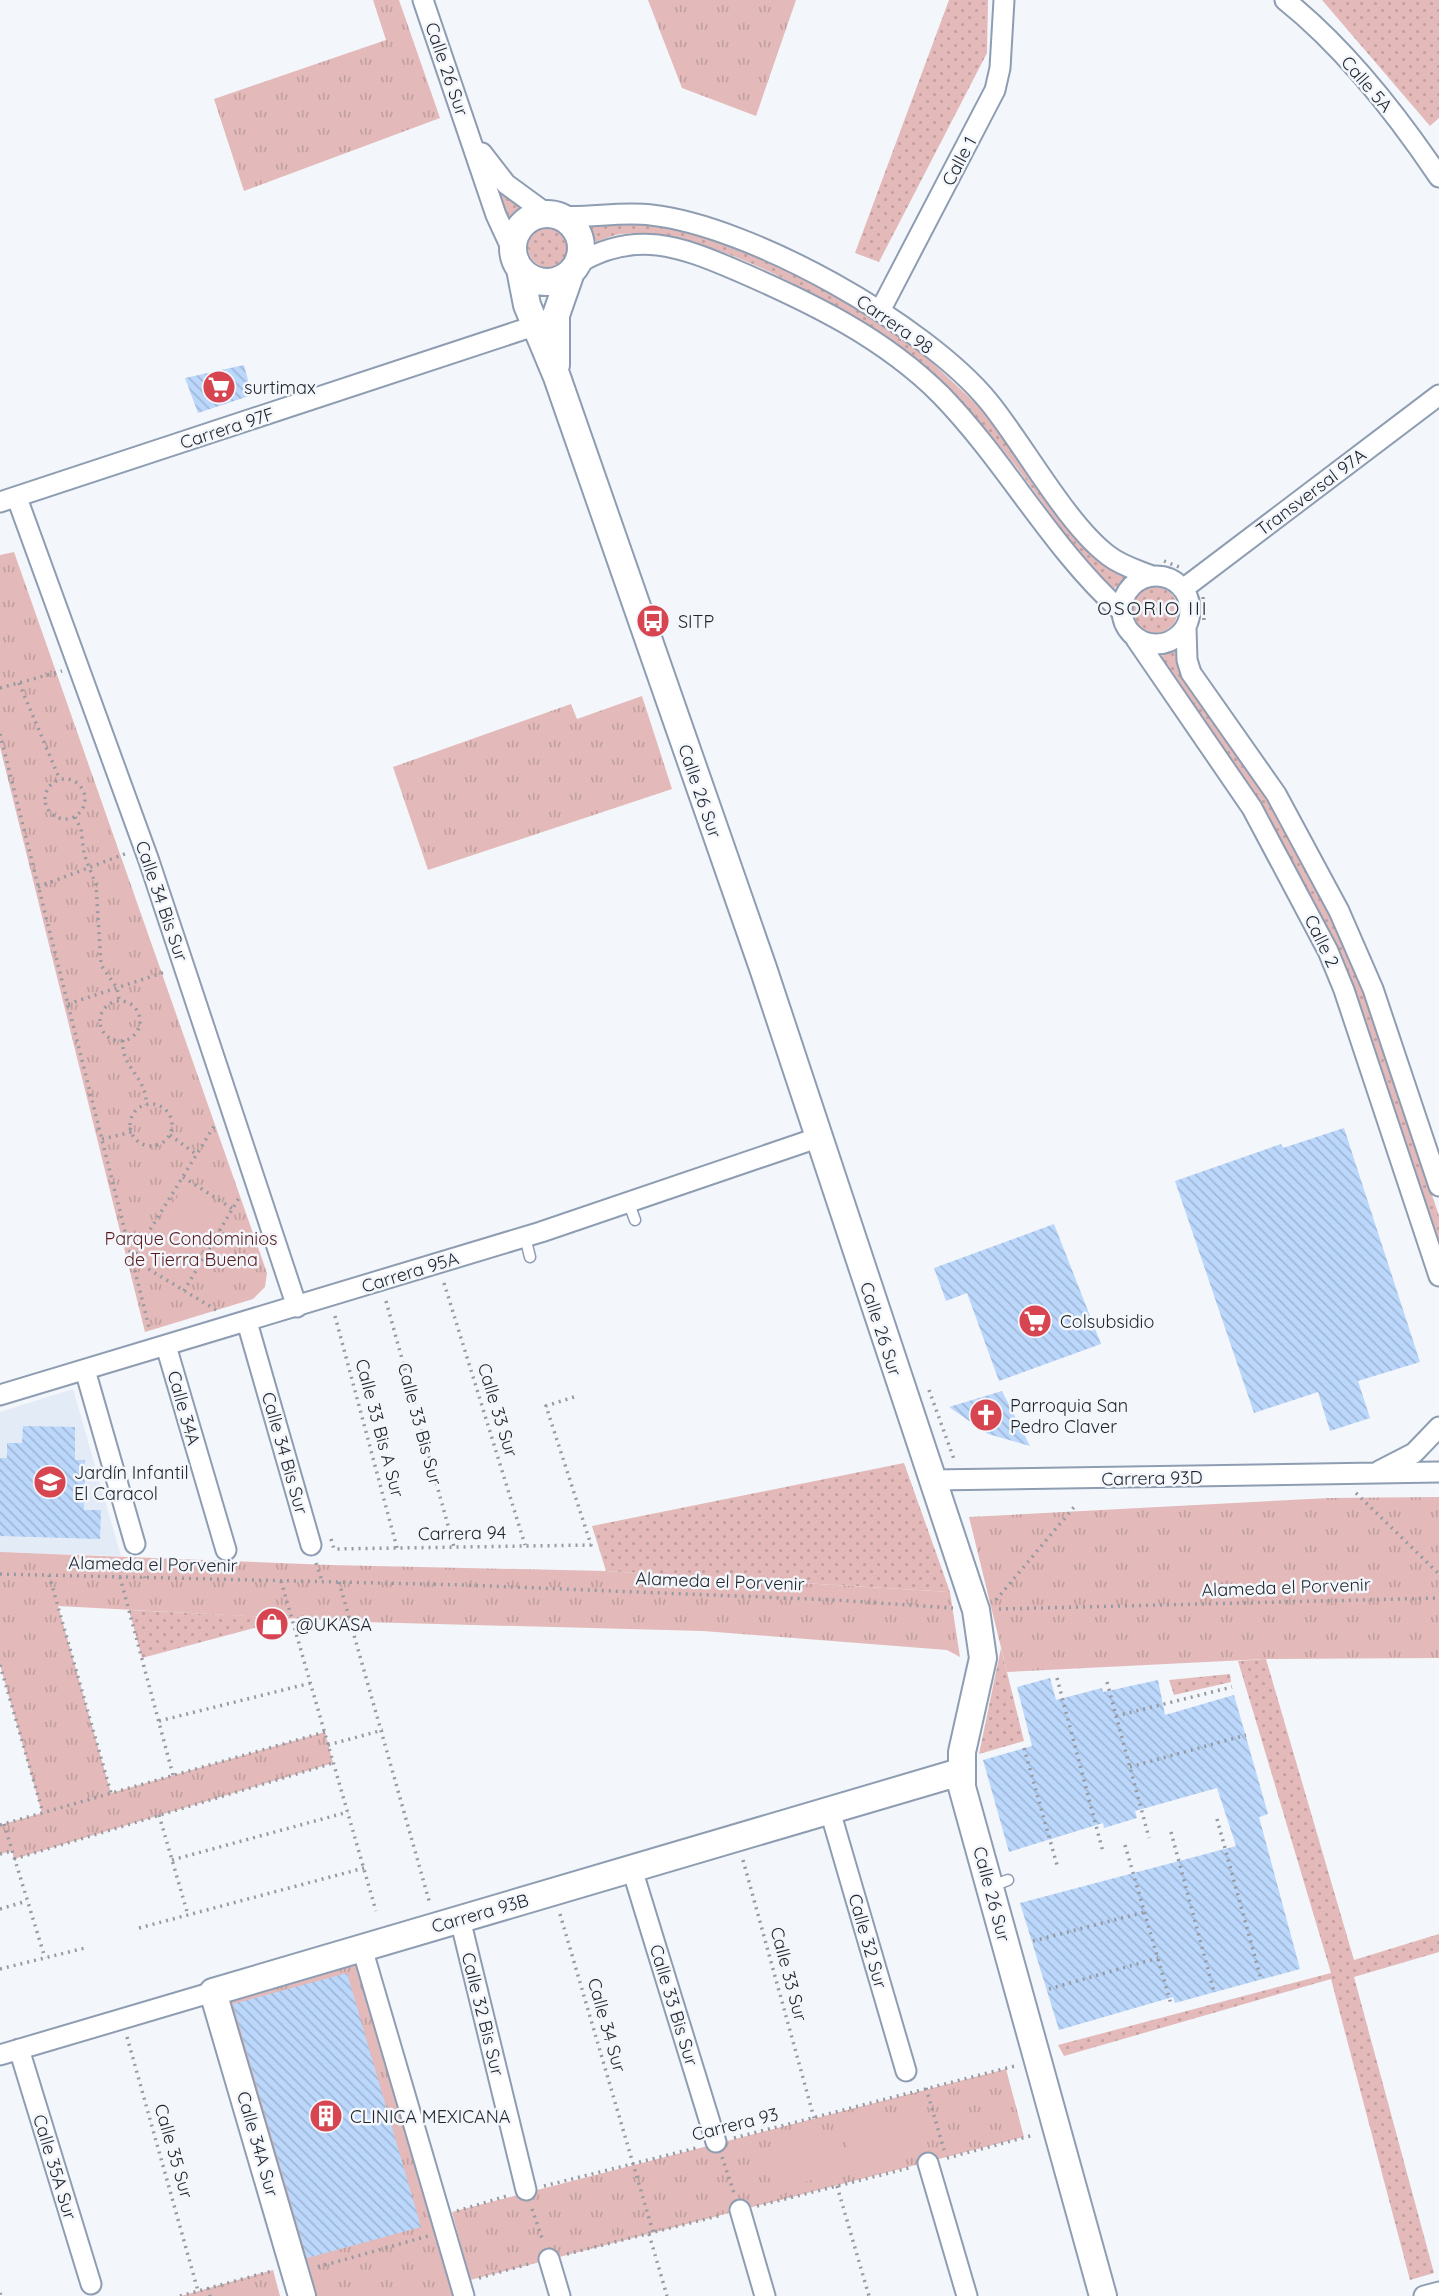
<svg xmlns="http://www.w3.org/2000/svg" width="1439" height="2296" viewBox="0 0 1439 2296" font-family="Quicksand,sans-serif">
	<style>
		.built { fill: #e3ebf7 }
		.grass { fill: url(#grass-dots) }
		.park { fill: url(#park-tufts) }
		.pitch { fill: #e3bab9 }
		.building { fill: url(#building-back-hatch) }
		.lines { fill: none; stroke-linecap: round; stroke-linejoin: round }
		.lane-casing { stroke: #8e9db2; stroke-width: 13 }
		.street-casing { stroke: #8e9db2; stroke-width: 23 }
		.secondary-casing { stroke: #8e9db2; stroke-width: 30 }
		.path { stroke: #979ba1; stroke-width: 3.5; stroke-dasharray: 2 5; stroke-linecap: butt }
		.lane { stroke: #fff; stroke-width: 10 }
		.street { stroke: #fff; stroke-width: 19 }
		.secondary { stroke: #fff; stroke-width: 26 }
		.labels { text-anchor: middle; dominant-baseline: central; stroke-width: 5; stroke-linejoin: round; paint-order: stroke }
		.street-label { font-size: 18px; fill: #1e242c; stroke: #f3f6fb }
		.poi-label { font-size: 18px; fill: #1e242c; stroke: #f3f6fb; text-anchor: start }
		.park-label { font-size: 18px; fill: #581c1f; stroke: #f3f6fb }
		.neighbourhood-label { font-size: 19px; letter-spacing: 2px; fill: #1e242c; stroke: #f3f6fb }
	</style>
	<defs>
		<pattern id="grass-dots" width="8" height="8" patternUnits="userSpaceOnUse" patternTransform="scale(1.75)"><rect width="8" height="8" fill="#e3bab9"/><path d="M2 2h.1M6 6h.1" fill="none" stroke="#c2a09f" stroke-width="1.8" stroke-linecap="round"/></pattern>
		<pattern id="park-tufts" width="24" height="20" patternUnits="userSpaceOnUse" patternTransform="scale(1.75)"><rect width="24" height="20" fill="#e3bab9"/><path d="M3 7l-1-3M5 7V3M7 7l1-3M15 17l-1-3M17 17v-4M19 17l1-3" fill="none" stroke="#c2a09f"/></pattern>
		<pattern id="building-back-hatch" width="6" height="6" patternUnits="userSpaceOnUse" patternTransform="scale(1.75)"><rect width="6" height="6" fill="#bbd7fb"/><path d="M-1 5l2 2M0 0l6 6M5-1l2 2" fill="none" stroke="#a0b8d7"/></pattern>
	</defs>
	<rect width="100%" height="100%" fill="#f3f6fb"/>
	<path class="built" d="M73 1389 121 1556 0 1552V1412Z"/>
	<path class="grass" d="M949 0H988L987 53 879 262 855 253Z
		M1322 0H1439V118L1430 126Z
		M494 184 509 198 531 211 512 222 510 230Z
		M646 222 696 234 809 277 908 340 987 414 1127 576 1114 589 1085 561C1045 508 1008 450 961 402 895 335 718 223 621 234 613 235 604 239 596 242L590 225Z
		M528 247a21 21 0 1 1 42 0a21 21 0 1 1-42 0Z
		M1132 610a23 23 0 1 1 46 0a23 23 0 1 1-46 0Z
		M1180 646 1302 860 1335 925 1364 990 1439 1216V1248L1379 1066 1161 656Z
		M904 1463 950 1592 606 1571 592 1526Z
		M129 1610 292 1618 142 1658Z
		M1001 1648 1024 1741 979 1754Z
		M1266 1659 1354 1960 1439 1934V1952L1354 1977 1434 2273 1410 2280 1331 1979 1064 2056 1058 2045 1331 1973 1238 1661Z
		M1230 1674 1231 1682 1174 1695 1169 1680Z"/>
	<path class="park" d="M373 0H399L440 118 244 191 214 99 386 40Z
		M648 0H796L756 116 682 88Z
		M14 552 267 1273 265 1287 253 1299 145 1332 0 747V555Z
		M642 696 672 789 428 870 393 767 571 704 577 719Z
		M1439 1497V1658L1266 1659 1007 1672 969 1517 1329 1498Z
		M0 1552 330 1565 606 1571 950 1592 960 1657 947 1650 703 1631 363 1622 58 1606 111 1793 325 1732 333 1763 14 1859 12 1851 0 1854V1825L42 1813 0 1665Z
		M358 1964 453 2296H312L226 2001Z
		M1006 2069 1024 2137 470 2280 452 2212Z
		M273 2270 280 2296H181Z"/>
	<path class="pitch" d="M184 1186 226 1211 184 1281 142 1255Z
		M917 2108 929 2150 854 2170 843 2127Z
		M837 2129 848 2171 773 2190 762 2149Z"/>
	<path class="building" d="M244 365 252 395 198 413 185 378Z
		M1344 1128 1420 1362 1358 1381 1370 1418 1330 1431 1318 1392 1254 1413 1175 1181 1281 1144 1283 1148Z
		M1054 1224 1101 1344 999 1381 967 1293 946 1301 934 1268Z
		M1002 1391 1030 1446 988 1434 949 1407Z
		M23 1426 75 1427V1460H85L84 1510H101L100 1539 0 1536V1458H7V1443H22Z
		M1050 1678 1056 1700 1102 1688 1103 1692 1158 1680 1165 1715 1234 1695 1268 1814 1259 1817 1300 1969 1175 2003 1173 1997 1059 2030 1020 1903 1236 1846 1217 1788 1135 1811 1137 1818 1104 1828 1103 1823 1009 1852 983 1760 1032 1746 1017 1687Z
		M347 1973 421 2227 307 2258 233 2004Z"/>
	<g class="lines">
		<defs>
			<path id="lane" d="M628 1201 635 1220
				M525 1237 530 1257
				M990 1887 1008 1880"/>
			<path id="street" d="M423 0 496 215 514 254
				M1285 0C1345 48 1396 113 1439 177
				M482 153 506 184 547 214
				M556 216C588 219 619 211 651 215 751 226 925 324 989 402 1024 445 1067 525 1109 556 1122 566 1137 570 1152 576
				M577 264C635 229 680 246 738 271 812 303 884 338 941 395 1007 463 1051 548 1121 611
				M880 311 995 90 1000 68 1004 0
				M17 498 149 861 297 1307
				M0 502 534 326
				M1122 610a34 34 0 1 1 68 0a34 34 0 1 1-68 0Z
				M1183 589 1439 395
				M1186 628 1187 660 1191 673 1276 794 1339 911 1373 989 1439 1186
				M1136 639 1252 808 1328 951 1344 990 1439 1276
				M247 1322 311 1545
				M166 1346 226 1550
				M85 1370 135 1544
				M0 1395 541 1232 817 1138
				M1379 1471 1414 1453 1439 1427
				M932 1480 1439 1472
				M830 1811 906 2071
				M632 1869 716 2142
				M460 1919 526 2190
				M362 1948 464 2296
				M19 2049 91 2284
				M0 2055 213 1992
				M928 2163 967 2296
				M740 2210 765 2296
				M549 2259 560 2296
				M1424 2296 1439 2292"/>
			<path id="secondary" d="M513 248a34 34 0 1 1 68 0a34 34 0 1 1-68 0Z
				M520 269 527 305 557 377 763 968 976 1610 983 1658 962 1752V1787L1103 2296
				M556 365V315L571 272
				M302 2296 213 1992 960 1772"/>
		</defs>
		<use href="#lane" class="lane-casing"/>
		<use href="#street" class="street-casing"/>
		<use href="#secondary" class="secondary-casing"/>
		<path class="path" d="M1164 561 1179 567
			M1203 597 1204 621
			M19 683 60 780
			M0 688 62 671
			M0 734 150 1331
			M45 799a20 20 0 1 1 40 0a20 20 0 1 1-40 0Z
			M75 817 81 829 84 854 96 885 101 965 117 988 119 1000
			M38 887 127 853
			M100 1021a20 20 0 1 1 40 0a20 20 0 1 1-40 0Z
			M68 1004 165 972
			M123 1040C120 1067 148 1078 146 1105
			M130 1125a21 21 0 1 1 42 0a21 21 0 1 1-42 0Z
			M170 1135 197 1155
			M102 1139 132 1132
			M183 1177 233 1209
			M444 1283 525 1545
			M184 1291 240 1196
			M386 1301 454 1547
			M216 1310 132 1259 216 1123
			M335 1316 397 1548
			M929 1390 955 1462
			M1356 1493 1439 1574
			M331 1539 334 1549 591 1545 546 1406 577 1396
			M141 1563 145 1578
			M316 1563 322 1581
			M0 1574 464 1585 835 1600 953 1608
			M49 1575 111 1793
			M120 1577 173 1775
			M281 1581 376 1911
			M339 1582 430 1904
			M996 1600 1074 1507
			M999 1609 1439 1598
			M0 1665 43 1813
			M1057 1678 1103 1852
			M1107 1682 1149 1838
			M1116 1716 1232 1687
			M159 1721 311 1683
			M328 1745 383 1730
			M1024 1748 1057 1865
			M1130 1767 1246 1735
			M159 1815 188 1915
			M1217 1819 1261 1979
			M4 1824 45 1958
			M0 1825 325 1732
			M1171 1832 1214 1992
			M1125 1845 1171 2004
			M0 1854 12 1851
			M14 1859 333 1763
			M172 1860 348 1812
			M743 1860 814 2118
			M0 1909 27 1901
			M560 1914 653 2232
			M139 1928 364 1868
			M1033 1941 1145 1912
			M0 1969 85 1948
			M1049 1989 1158 1958
			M127 2037 198 2291
			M926 2088 944 2150
			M734 2138 1015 2066
			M722 2157 734 2193
			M947 2158 1034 2135
			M544 2186 700 2147
			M837 2186 869 2296
			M757 2206 909 2168
			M532 2209 543 2241
			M457 2211 510 2195
			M649 2234 667 2296
			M567 2254 722 2215
			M318 2267 428 2236
			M479 2278 532 2263
			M208 2288 210 2296
			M0 2293 1 2296
			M180 2296 272 2271"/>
		<use href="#lane" class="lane"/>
		<use href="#street" class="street"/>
		<use href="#secondary" class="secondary"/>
	</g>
	<defs>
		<symbol id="supermarket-disc" viewBox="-11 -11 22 22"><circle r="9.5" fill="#d64550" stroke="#f3f6fb"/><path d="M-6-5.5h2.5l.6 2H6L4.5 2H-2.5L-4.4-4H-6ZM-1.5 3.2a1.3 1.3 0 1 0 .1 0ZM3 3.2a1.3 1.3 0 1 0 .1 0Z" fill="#fff"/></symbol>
		<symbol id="bus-disc" viewBox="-11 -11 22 22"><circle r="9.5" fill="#d64550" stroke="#f3f6fb"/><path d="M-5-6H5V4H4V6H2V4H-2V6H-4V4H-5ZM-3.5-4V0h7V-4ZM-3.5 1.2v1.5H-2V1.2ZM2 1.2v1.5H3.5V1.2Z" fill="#fff"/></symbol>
		<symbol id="church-disc" viewBox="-11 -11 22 22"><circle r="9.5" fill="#d64550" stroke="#f3f6fb"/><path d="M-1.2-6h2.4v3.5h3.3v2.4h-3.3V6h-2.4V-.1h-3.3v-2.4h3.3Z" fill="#fff"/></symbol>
		<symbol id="school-disc" viewBox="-11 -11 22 22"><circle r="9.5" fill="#d64550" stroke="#f3f6fb"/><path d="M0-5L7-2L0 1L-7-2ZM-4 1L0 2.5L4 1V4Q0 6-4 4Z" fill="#fff"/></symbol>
		<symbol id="shop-disc" viewBox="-11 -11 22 22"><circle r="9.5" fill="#d64550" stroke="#f3f6fb"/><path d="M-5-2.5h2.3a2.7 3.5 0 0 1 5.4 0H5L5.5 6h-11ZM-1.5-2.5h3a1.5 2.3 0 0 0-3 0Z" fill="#fff"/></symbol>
		<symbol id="building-disc" viewBox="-11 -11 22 22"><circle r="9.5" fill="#d64550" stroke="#f3f6fb"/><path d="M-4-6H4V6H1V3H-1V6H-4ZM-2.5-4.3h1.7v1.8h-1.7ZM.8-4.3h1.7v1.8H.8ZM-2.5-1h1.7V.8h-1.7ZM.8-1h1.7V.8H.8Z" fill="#fff"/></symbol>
	</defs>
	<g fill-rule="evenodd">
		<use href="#supermarket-disc" x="200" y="368" width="38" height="38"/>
		<use href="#bus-disc" x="634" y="602" width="38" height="38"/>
		<use href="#supermarket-disc" x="1016" y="1302" width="38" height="38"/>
		<use href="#church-disc" x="967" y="1396" width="38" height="38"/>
		<use href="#school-disc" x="31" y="1463" width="38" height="38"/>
		<use href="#shop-disc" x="253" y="1605" width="38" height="38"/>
		<use href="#building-disc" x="307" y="2097" width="38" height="38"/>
	</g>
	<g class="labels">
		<g class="street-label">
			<text transform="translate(447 69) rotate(71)">Calle 26 Sur</text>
			<text transform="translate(1367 84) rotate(49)">Calle 5A</text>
			<text transform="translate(959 161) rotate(-62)">Calle 1</text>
			<text transform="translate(895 324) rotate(35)">Carrera 98</text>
			<text transform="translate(227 428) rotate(-18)">Carrera 97F</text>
			<text transform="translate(1311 492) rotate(-37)">Transversal 97A</text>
			<text transform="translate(700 791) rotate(71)">Calle 26 Sur</text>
			<text transform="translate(162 901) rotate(71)">Calle 34 Bis Sur</text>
			<text transform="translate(1322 941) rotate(64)">Calle 2</text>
			<text transform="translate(410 1272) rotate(-17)">Carrera 95A</text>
			<text transform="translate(881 1329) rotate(72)">Calle 26 Sur</text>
			<text transform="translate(184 1408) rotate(74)">Calle 34A</text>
			<text transform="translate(498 1410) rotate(73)">Calle 33 Sur</text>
			<text transform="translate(420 1424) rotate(75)">Calle 33 Bis Sur</text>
			<text transform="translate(380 1428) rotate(75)">Calle 33 Bis A Sur</text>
			<text transform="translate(285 1453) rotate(74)">Calle 34 Bis Sur</text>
			<text transform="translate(1152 1478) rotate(-1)">Carrera 93D</text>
			<text transform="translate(462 1533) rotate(-1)">Carrera 94</text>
			<text transform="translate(153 1564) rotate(1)">Alameda el Porvenir</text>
			<text transform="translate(720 1581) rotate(2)">Alameda el Porvenir</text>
			<text transform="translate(1286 1587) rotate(-2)">Alameda el Porvenir</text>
			<text transform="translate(992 1894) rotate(75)">Calle 26 Sur</text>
			<text transform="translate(480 1913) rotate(-16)">Carrera 93B</text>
			<text transform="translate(868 1941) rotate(74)">Calle 32 Sur</text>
			<text transform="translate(789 1974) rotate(75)">Calle 33 Sur</text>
			<text transform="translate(674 2005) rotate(73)">Calle 33 Bis Sur</text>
			<text transform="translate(483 2014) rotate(76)">Calle 32 Bis Sur</text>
			<text transform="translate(607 2025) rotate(74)">Calle 34 Sur</text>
			<text transform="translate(735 2124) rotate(-14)">Carrera 93</text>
			<text transform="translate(258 2144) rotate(74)">Calle 34A Sur</text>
			<text transform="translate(174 2151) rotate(74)">Calle 35 Sur</text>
			<text transform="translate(55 2167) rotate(73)">Calle 35A Sur</text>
		</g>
		<g class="poi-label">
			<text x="244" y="387">surtimax</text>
			<text x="678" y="621">SITP</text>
			<text x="1060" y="1321">Colsubsidio</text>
			<text x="1010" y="1405">Parroquia San<tspan x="1010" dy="21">Pedro Claver</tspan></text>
			<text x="74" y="1472">Jardín Infantil<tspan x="74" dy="21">El Caracol</tspan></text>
			<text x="296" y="1624">@UKASA</text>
			<text x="350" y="2116">CLINICA MEXICANA</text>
		</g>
		<g class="park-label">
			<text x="191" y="1238">Parque Condominios<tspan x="191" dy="21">de Tierra Buena</tspan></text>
		</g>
		<g class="neighbourhood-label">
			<text x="1153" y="608">OSORIO III</text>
		</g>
	</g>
</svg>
